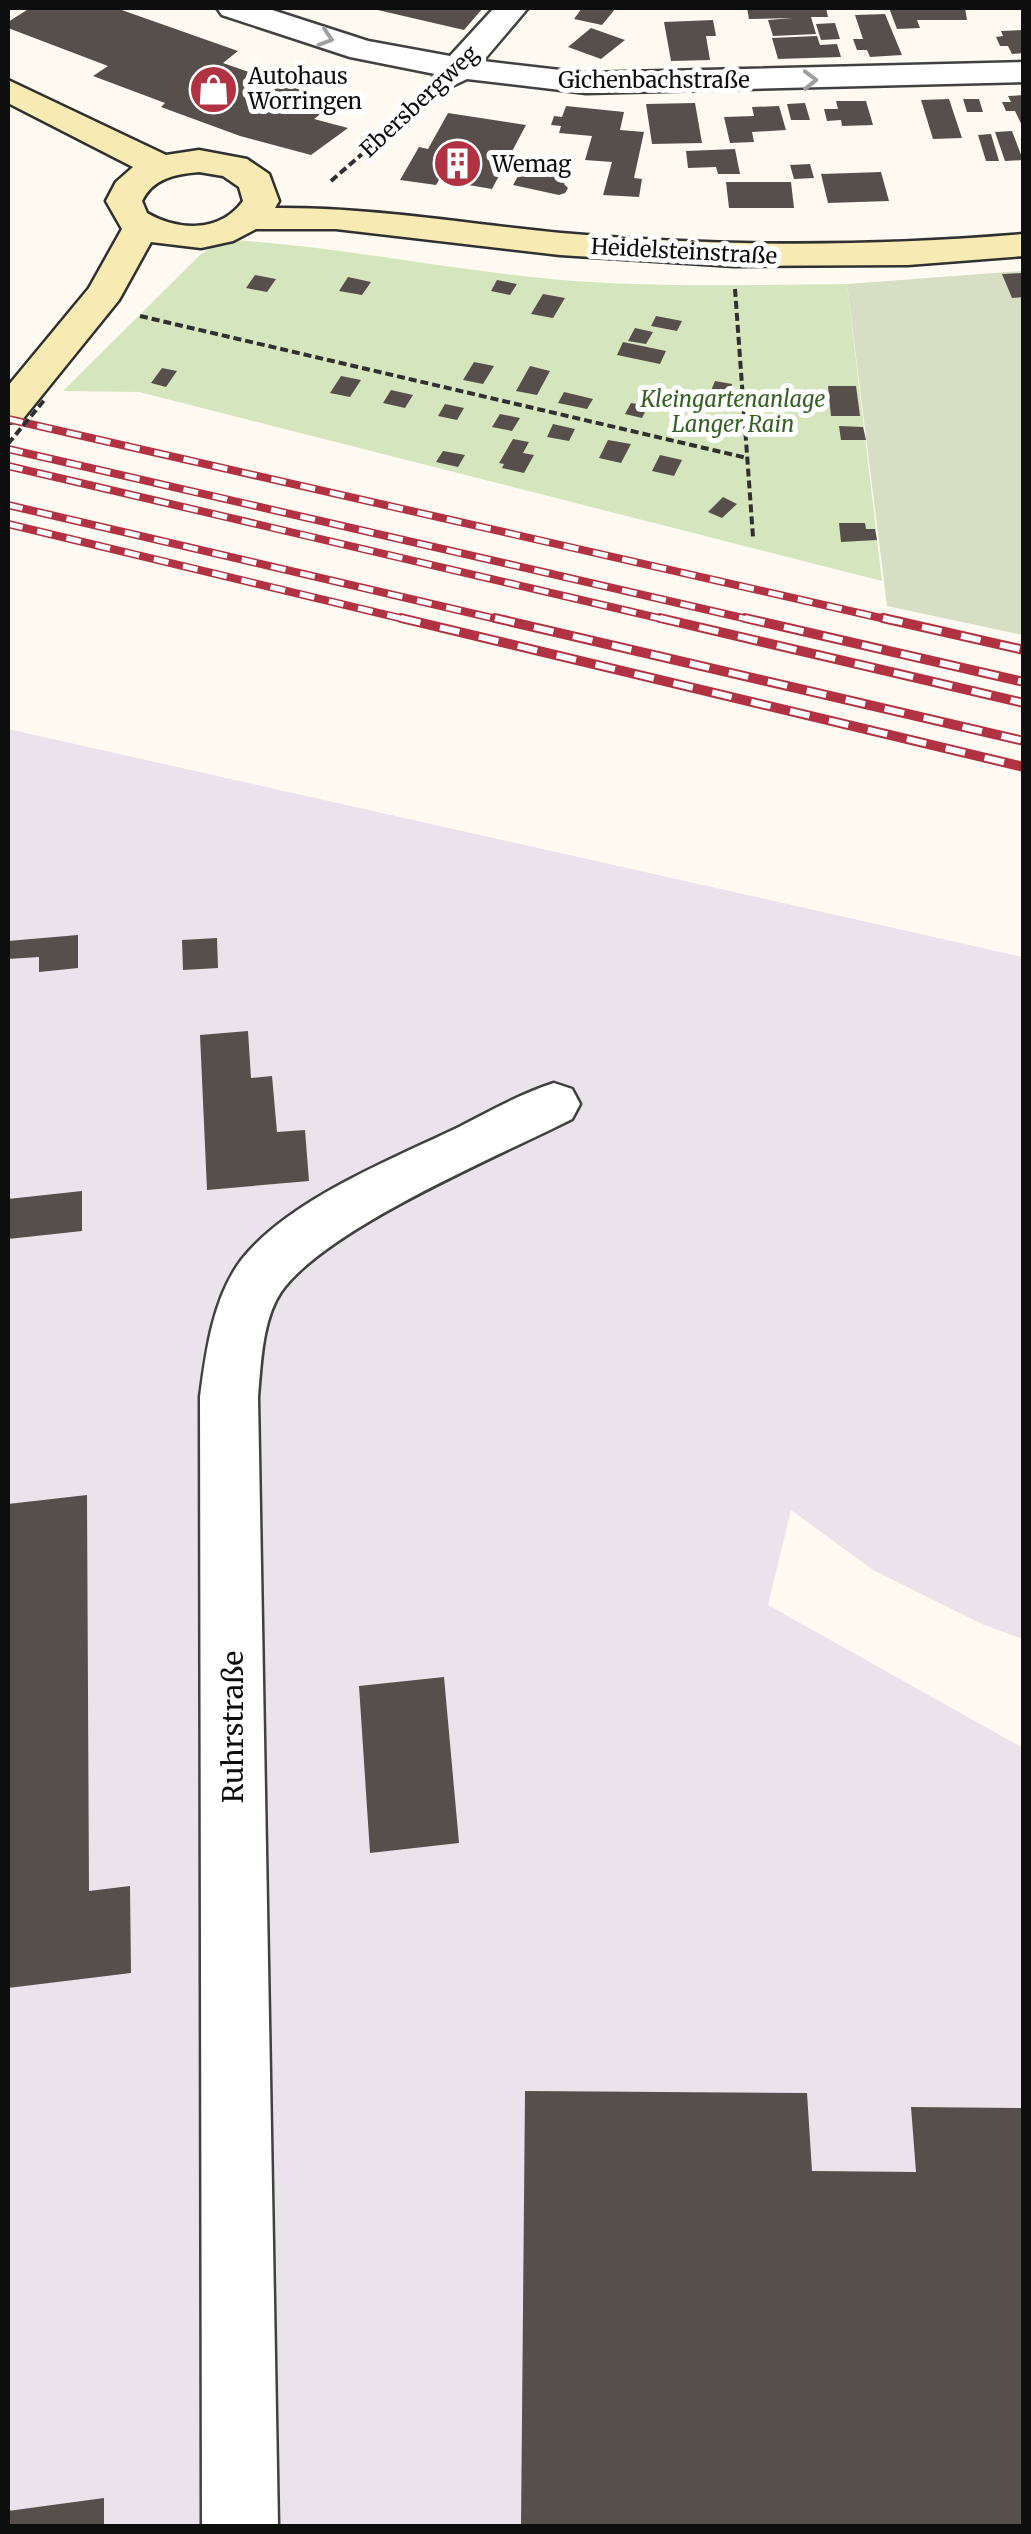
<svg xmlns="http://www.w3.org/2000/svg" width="1031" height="2534" viewBox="0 0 1031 2534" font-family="Merriweather,serif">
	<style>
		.industrial { fill: #eae3ec }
		.green { fill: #d5e5bd }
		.cemetery { fill: #d7dec3 }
		.building { fill: #564f4b }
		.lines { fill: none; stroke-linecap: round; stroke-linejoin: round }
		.minor-casing { stroke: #414141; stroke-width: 5 }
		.secondary-casing { stroke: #303030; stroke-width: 5 }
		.path { stroke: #303030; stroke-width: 4; stroke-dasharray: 8 4; stroke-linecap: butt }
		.minor { fill: #fff; fill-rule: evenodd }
		.secondary { fill: #f7eab2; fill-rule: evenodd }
		.rail-far1-casing { stroke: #b13343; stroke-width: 8 }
		.rail-casing { stroke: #b13343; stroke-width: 10 }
		.rail-far1 { stroke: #fff; stroke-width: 5; stroke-dasharray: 15; stroke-linecap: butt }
		.rail { stroke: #fff; stroke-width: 6; stroke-dasharray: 20; stroke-linecap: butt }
		.path-bridge { stroke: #303030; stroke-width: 4; stroke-dasharray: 8 4; stroke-linecap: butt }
		.oneway { stroke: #9f9f9f }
		.labels { text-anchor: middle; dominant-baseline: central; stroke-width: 10; stroke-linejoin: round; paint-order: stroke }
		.far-poi-label { font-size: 22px; fill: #0e0e0e; stroke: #fff; text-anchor: start }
		.far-street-label { font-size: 22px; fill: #0e0e0e; stroke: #fff }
		.far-park-label { font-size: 22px; font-style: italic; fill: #356024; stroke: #fff }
		.street-label { font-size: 28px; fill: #0e0e0e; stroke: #fff }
	</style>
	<rect width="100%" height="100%" fill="#fefaf1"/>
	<path class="industrial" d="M8 729 1023 957V1639L984 1625 873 1570 791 1510 768 1605 1023 1748V2526H8Z"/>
	<path class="green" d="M234 240C340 247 445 269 551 279 649 288 749 285 847 284L882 581 139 392 63 391 200 255 216 244Z"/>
	<path class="cemetery" d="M1023 271V635L887 606 847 284Z"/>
	<path class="building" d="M30 8H116L238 51 223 63 336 102 314 119 348 128 311 155 240 136 161 107 165 103 93 76 108 66 8 28V22Z
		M369 8H483L464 30Z
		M582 8H616L602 25 574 19Z
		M747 8H826L828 17H811L816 34 773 36 768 20 793 18 749 19Z
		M889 8H965L967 20H917L920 28 897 29Z
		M885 14 902 55 870 57 867 50H857L853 39H863L855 15Z
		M713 20 716 36H706L710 60 671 61 664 22Z
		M835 23 840 39 821 40 816 24Z
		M591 28 625 40 601 59 568 47Z
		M1024 30V53L1012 54 1008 46H1000L996 37 1003 36 1001 31Z
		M817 36 820 45 837 44 841 57 778 59 772 38Z
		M1024 95V130L1015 111H1006L1002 102H1011L1008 96Z
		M949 99 962 138 933 139 921 100Z
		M963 99H979L983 112H967Z
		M836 101H866L873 125 842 126 841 120 827 121 824 109H838Z
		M695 103 702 143 652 144 646 104Z
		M805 103 810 120H791L787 104Z
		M566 106 624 112 620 130 644 132 634 178 642 179 639 197 603 195 612 162 585 160 592 136 559 133 561 126 551 125 554 116 562 117Z
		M779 106 786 130 752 132 754 142 730 143 724 117 754 116 752 107Z
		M448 113 526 125 492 189 439 180 436 185 400 180 419 147 428 149Z
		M1012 131 1023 160 1005 161 995 132Z
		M991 134 999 161H986L978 135Z
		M735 149 740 174H718L716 167 688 168 686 151Z
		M525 164 571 171 564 184 568 188 565 193 559 195 513 185Z
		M810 164 814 178 794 179 790 165Z
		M881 172 889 201 828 203 821 174Z
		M726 182H791L794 208H729Z
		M1024 273V297L1012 298 1002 274Z
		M255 275 276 279 267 292 246 288Z
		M348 277 371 282 362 295 339 291Z
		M497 280 517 284 510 295 491 291Z
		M543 294 565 298 553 318 531 314Z
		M656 316 682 321 677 331 651 326Z
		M635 328 653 332 646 344 628 341Z
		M623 342 666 351 660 364 617 355Z
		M474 362 494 366 483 384 463 380Z
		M530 366 550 371 537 395 516 391Z
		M162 368 177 371 166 387 151 383Z
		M341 376 361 380 350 397 330 393Z
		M715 381 732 384 729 394 738 396 732 410 705 405Z
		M828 386H856L860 416H831Z
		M391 390 413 395 405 408 383 403Z
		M564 392 593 399 587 409 558 403Z
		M631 403 648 406 642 418 625 414Z
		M445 404 464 408 457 420 438 416Z
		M500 414 520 418 512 431 492 427Z
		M553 424 575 429 569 441 547 437Z
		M839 426 863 427 866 440H841Z
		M513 439 529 442 523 453 534 455 524 473 502 468 504 464 499 463Z
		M608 440 631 444 621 463 599 458Z
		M443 451 465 455 458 467 436 462Z
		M660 455 682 460 674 476 652 471Z
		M723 497 737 504 722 518 708 512Z
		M839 523H865L866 529H875L877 540 841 542Z
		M78 935V968L39 972V957L8 959V941Z
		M217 938 218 968 183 970 182 940Z
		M248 1031 251 1078 272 1076 277 1132 305 1130 309 1181 207 1190 200 1035Z
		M82 1191V1231L8 1239V1199Z
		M87 1495 89 1891 130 1886 131 1973 8 1988V1504Z
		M444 1677 459 1843 370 1853 359 1686Z
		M525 2091 807 2093 812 2171 916 2172 911 2107 1024 2108V2526H521Z
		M104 2498V2526H8V2511Z"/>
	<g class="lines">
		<defs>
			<path id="minor" d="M217 8H266L368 41 450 56 494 8H528L483 61 586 73 1024 62V82L586 93 467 79 450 87 438 84 433 77 435 74 350 57 222 15Z
				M554 1083 572 1089 580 1104 572 1119C499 1156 326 1228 281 1292 262 1320 261 1365 258 1397L278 2526H202L200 1397C206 1351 213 1297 242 1259 289 1200 390 1160 457 1128 488 1112 520 1094 554 1083Z"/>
			<path id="secondary" d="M8 80 166 155 199 150 247 159 269 174 279 201 275 208C372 207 465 224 561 233 715 247 869 247 1024 234V256L908 265 734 266 560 255 336 229H256L233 241 201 248 151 242 119 300 22 420 8 423V386L89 288 122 229 106 201 116 182 133 167 8 103ZM199 172 223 176 239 187 243 201C220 233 178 231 147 213L142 201C153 178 176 174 199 172Z"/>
		</defs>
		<use href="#minor" class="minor-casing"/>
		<use href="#secondary" class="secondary-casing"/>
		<path class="path" d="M331 181 423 101
			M735 289 753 537
			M140 316 747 458"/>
		<use href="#minor" class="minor"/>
		<use href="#secondary" class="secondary"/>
		<defs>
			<path id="rail-far1" d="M8 419 894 621
				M8 449 756 621
				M8 466 671 621
				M8 505 505 621
				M8 524 412 621"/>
			<path id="rail" d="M401 618 1024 767
				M495 618 1024 741
				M660 618 1024 703
				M745 618 1024 682
				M883 618 1024 650"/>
		</defs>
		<use href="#rail-far1" class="rail-far1-casing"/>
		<use href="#rail" class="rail-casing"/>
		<use href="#rail-far1" class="rail-far1"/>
		<use href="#rail" class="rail"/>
		<path class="path-bridge" d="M8 444 46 398"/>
	</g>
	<defs><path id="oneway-chevron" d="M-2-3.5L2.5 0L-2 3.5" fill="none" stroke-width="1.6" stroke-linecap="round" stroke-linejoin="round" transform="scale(2.5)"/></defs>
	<g class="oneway">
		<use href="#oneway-chevron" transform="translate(326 38) rotate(18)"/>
		<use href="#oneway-chevron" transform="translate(810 80) rotate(-1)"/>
	</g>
	<defs>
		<symbol id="shop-disc" viewBox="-11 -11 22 22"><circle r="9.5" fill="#b13343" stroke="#fff"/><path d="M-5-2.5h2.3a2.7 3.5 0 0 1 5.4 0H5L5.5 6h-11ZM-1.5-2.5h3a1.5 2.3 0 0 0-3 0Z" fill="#fff"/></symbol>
		<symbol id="building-disc" viewBox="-11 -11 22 22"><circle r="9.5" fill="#b13343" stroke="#fff"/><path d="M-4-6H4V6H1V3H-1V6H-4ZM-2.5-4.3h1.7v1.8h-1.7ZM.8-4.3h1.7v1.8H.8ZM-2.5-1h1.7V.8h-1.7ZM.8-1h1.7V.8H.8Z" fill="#fff"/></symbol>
	</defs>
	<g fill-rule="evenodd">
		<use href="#shop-disc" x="186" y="62" width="55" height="55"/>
		<use href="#building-disc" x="430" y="136" width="55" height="55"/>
	</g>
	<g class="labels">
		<g class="far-poi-label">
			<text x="248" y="76">Autohaus<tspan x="248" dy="25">Worringen</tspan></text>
			<text x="492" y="164">Wemag</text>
		</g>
		<g class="far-street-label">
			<text x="654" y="80">Gichenbachstraße</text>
			<text transform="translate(419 101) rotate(-43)">Ebersbergweg</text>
			<text transform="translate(684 251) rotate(3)">Heidelsteinstraße</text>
		</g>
		<g class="far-park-label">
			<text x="733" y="399">Kleingartenanlage<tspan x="733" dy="25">Langer Rain</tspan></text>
		</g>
		<g class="street-label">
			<text transform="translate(233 1727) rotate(-90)">Ruhrstraße</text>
		</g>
	</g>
	<rect width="1031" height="2534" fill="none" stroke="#0e0e0e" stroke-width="20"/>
</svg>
